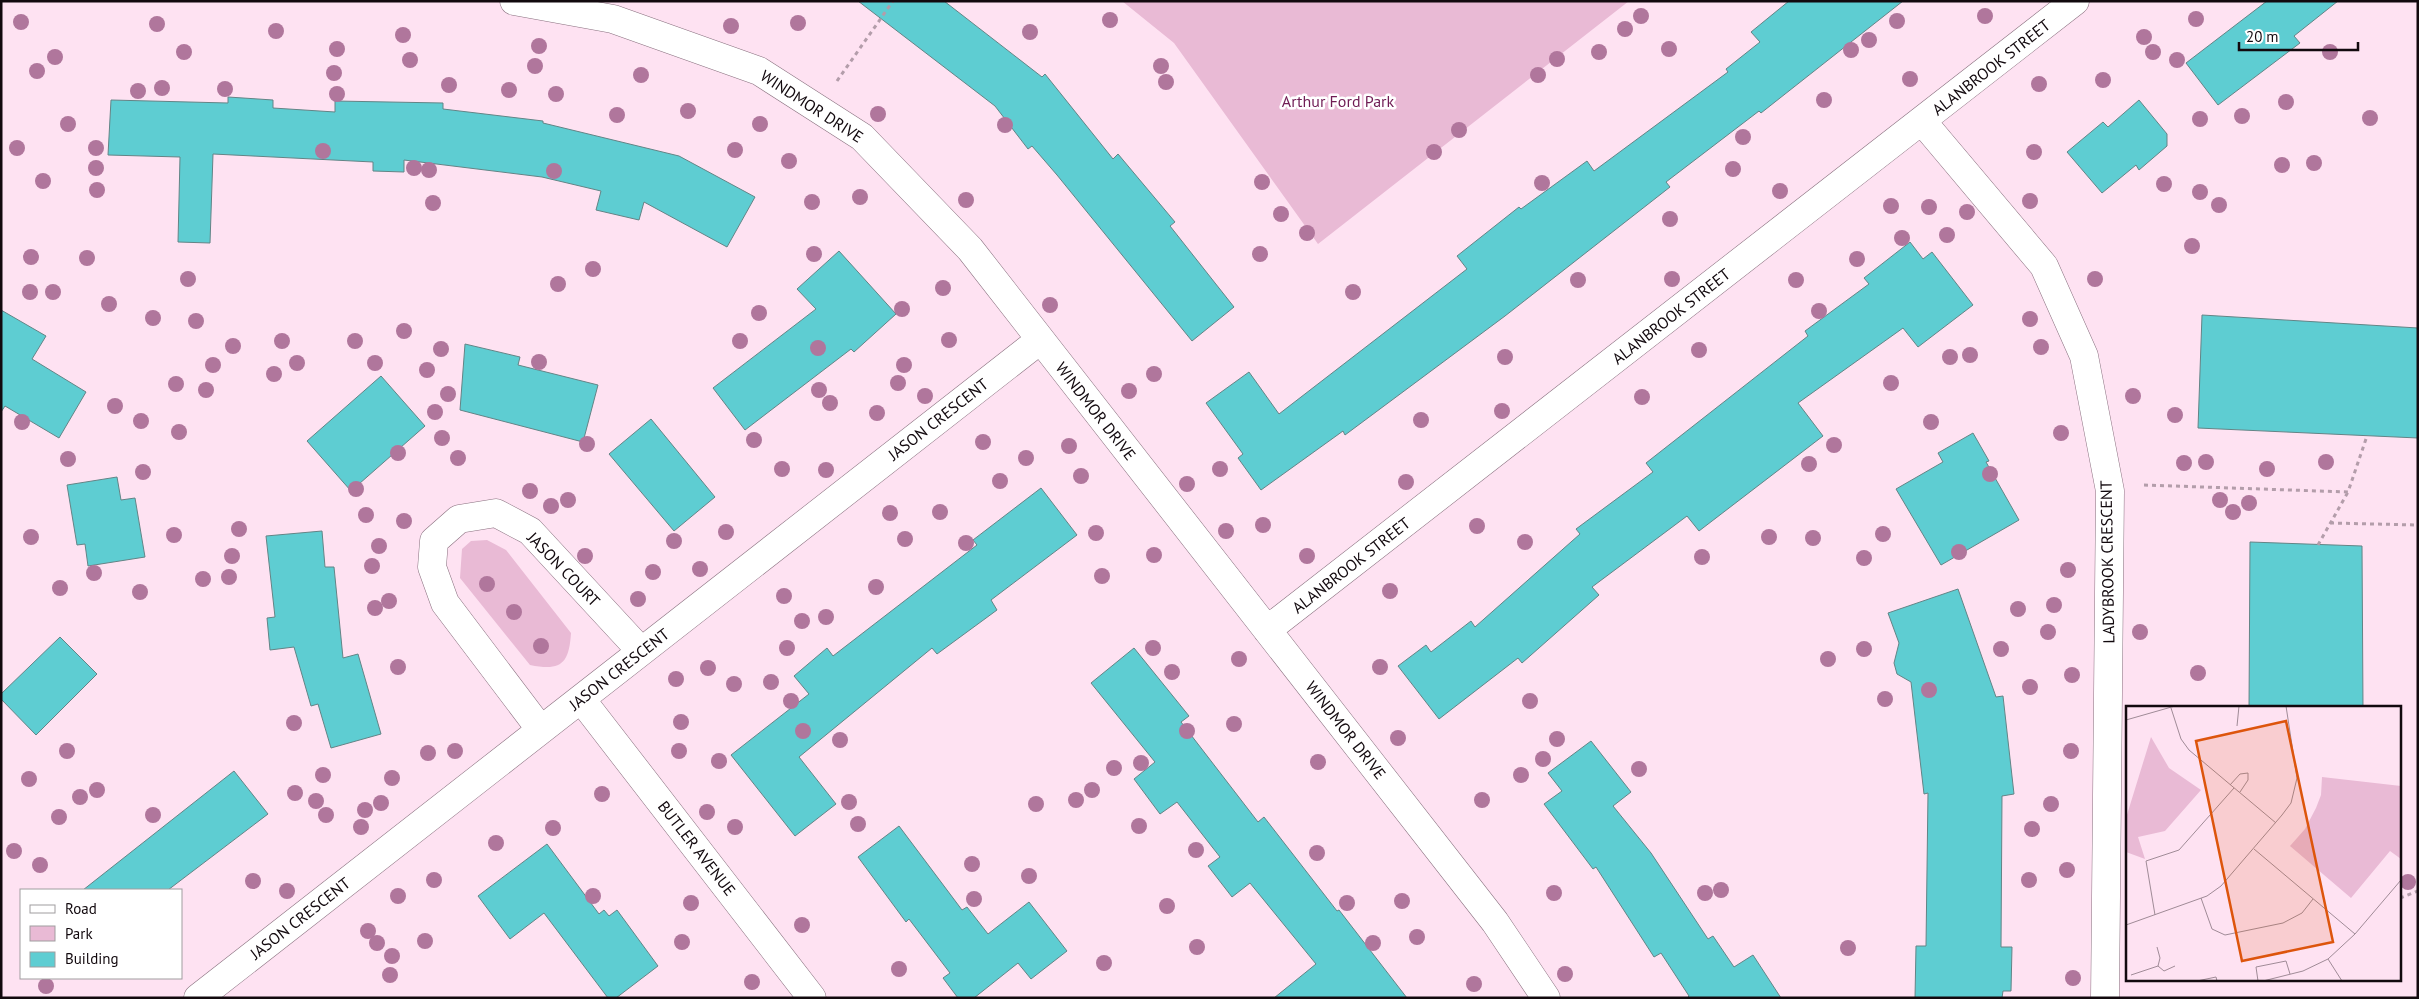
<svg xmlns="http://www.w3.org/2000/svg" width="2419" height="999" viewBox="0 0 2419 999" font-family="'PT Sans',sans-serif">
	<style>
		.green { fill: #e9bad5 }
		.building { fill: #5ecdd2; stroke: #638486 }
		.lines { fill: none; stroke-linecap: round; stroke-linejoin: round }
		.street-casing { stroke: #89707f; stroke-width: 29 }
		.path { stroke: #b39daa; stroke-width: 3; stroke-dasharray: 4 4; stroke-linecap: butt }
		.street { stroke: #fff; stroke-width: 28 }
		.tree { fill: #b0769c }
		.labels { text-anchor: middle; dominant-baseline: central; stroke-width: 5; stroke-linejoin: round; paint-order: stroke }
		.street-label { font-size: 16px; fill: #12090e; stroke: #fff }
		.park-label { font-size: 16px; fill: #701d55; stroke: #fff }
		.inset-road { fill: none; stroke: #a08b97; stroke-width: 1 }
		.view { fill: #dd550c; fill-opacity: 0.15; stroke: #dd550c; stroke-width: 2.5 }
		.inset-edge { fill: none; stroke: #12090e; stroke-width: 2.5 }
	</style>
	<rect width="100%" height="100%" fill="#fee2f2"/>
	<path class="green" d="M1122 1H1629L1318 244 1174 43Z
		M487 540 506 550 571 633C569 665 560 671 530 665L460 578 462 549 471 541Z"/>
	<path class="building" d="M858 1H944L1042 77 1045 74 1113 159 1118 154 1175 222 1170 226 1234 307 1192 341 1057 175 1032 146 1028 149 995 106Z
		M1789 1H1903L1761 113 1759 111 1666 182 1670 187 1505 316 1345 435 1343 431 1261 490 1238 458 1243 454 1206 403 1249 372 1279 414 1467 269 1457 256 1519 207 1521 209 1587 161 1594 171 1728 72 1726 69 1760 42 1751 32Z
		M2267 1H2338L2294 36 2300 43 2218 105 2186 63Z
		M228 97 273 100V108L335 112V101L443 103V109L543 121V123L679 156 755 197 727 247 644 202 639 220 596 210 601 191 542 177 404 160V172L373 171V162L213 154 210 243 178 242 180 157 108 155 111 100 228 103Z
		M2139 100 2167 134V146L2139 170 2136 165 2102 193 2067 152 2103 122 2108 127Z
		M1910 242 1923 259 1932 252 1973 305 1918 347 1903 328 1798 403 1823 436 1699 531 1687 516 1592 587 1599 595 1522 663 1518 658 1439 719 1398 666 1426 645 1431 652 1471 621 1475 627 1580 534 1576 529 1653 472 1646 463 1808 336 1805 331 1869 284 1864 278Z
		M839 251 896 314 854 352 851 349 745 430 713 388 816 309 797 289Z
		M1 310 46 336 32 359 86 392 59 438 5 406 1 412Z
		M2202 315 2418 328V438L2198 428Z
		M465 344 520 357 518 365 598 385 583 442 460 410Z
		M381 376 425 426 351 491 307 441Z
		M651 419 715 497 674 531 609 454Z
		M1973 433 1989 461 1986 462 2019 520 1941 565 1896 489 1943 462 1938 453Z
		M117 477 121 500 135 498 145 557 88 566 85 544 77 545 67 485Z
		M1041 488 1077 535 991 600 997 610 937 654 932 648 799 757 836 804 795 836 731 755 809 694 794 676 827 648 833 656 977 545 973 540Z
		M322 531 325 567H334L343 658 358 654 381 734 331 748 318 704 311 706 294 647 270 650 267 618 275 617 266 536Z
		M2250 542 2362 546 2363 708H2249Z
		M1958 589 1996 697 2003 696 2014 794 2002 796 2001 947H2012L2011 991H2003L2002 998H1915L1916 946H1926L1928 793 1924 794 1911 682 1897 674 1894 663 1899 643 1888 613Z
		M60 637 97 674 36 735 1 699V694Z
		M1134 648 1189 716 1181 722 1258 822 1264 817 1337 911 1339 910 1407 998H1274L1316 964 1250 883 1232 897 1208 866 1220 857 1177 802 1160 814 1134 779 1155 762 1091 683Z
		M1591 741 1631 792 1613 806 1651 853 1708 939 1713 936 1734 967 1753 955 1781 998H1687L1689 996 1661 953 1654 957 1596 867 1593 869 1544 804 1562 791 1548 773Z
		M234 771 268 814 168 890H83Z
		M899 826 962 910 967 907 988 934 1029 902 1067 951 1031 979 1018 963 974 998H958L943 978 950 973 909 919 906 922 858 857Z
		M547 844 599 914 604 910 609 916 617 910 658 966 616 998H608L544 913 510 939 478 896Z"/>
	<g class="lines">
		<defs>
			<path id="street" d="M514 1 613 19 759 71 862 137 970 249 1495 922 1546 998
				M1922 121 2044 266 2084 356 2110 491 2105 998
				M1267 630 2075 1
				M581 699 812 998
				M541 730 445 603 432 567 434 541 459 519 496 513 530 531 641 651
				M198 998 1040 340"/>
		</defs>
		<use href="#street" class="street-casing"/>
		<path class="path" d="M837 81 893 1
			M2144 485 2348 492 2367 436
			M2330 523 2418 525
			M2318 545 2348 492
			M2400 898 2418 891"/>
		<use href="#street" class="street"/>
	</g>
	<g class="tree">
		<circle cx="1641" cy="16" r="8"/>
		<circle cx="1985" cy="16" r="8"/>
		<circle cx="2196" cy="19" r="8"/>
		<circle cx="1110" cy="20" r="8"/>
		<circle cx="1897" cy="21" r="8"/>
		<circle cx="21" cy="22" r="8"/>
		<circle cx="798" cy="23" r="8"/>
		<circle cx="157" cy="24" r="8"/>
		<circle cx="731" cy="26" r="8"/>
		<circle cx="1625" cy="29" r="8"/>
		<circle cx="276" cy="31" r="8"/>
		<circle cx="1030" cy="32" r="8"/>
		<circle cx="403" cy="35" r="8"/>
		<circle cx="2144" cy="37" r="8"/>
		<circle cx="1869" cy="40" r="8"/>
		<circle cx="539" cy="46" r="8"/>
		<circle cx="337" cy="49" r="8"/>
		<circle cx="1669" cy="49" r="8"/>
		<circle cx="1851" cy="50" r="8"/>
		<circle cx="184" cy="52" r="8"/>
		<circle cx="1599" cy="52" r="8"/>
		<circle cx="2153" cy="52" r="8"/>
		<circle cx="2330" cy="52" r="8"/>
		<circle cx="55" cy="57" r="8"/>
		<circle cx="1557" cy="59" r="8"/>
		<circle cx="410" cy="60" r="8"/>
		<circle cx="2177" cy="60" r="8"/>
		<circle cx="535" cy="66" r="8"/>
		<circle cx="1161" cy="66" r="8"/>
		<circle cx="37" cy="71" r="8"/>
		<circle cx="334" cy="73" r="8"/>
		<circle cx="641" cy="75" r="8"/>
		<circle cx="1538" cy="75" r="8"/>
		<circle cx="1910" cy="79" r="8"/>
		<circle cx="2103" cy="80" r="8"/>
		<circle cx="1166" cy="82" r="8"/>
		<circle cx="2039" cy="84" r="8"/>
		<circle cx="449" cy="85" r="8"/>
		<circle cx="162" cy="88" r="8"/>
		<circle cx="225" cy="89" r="8"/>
		<circle cx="509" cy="90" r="8"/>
		<circle cx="138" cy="91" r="8"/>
		<circle cx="337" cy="94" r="8"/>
		<circle cx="556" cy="94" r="8"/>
		<circle cx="1824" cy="100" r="8"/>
		<circle cx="2286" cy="102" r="8"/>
		<circle cx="688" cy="111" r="8"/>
		<circle cx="878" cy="114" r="8"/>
		<circle cx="617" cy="115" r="8"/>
		<circle cx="2242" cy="116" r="8"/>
		<circle cx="2370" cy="118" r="8"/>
		<circle cx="2200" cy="119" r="8"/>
		<circle cx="68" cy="124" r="8"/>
		<circle cx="760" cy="124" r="8"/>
		<circle cx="1005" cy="125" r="8"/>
		<circle cx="1459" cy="130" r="8"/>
		<circle cx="1743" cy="137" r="8"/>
		<circle cx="17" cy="148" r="8"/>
		<circle cx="96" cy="148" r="8"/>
		<circle cx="735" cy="150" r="8"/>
		<circle cx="323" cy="151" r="8"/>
		<circle cx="1434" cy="152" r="8"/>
		<circle cx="2034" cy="152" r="8"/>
		<circle cx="789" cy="161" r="8"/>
		<circle cx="2314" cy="163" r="8"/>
		<circle cx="2282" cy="165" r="8"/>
		<circle cx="96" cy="168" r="8"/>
		<circle cx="414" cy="168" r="8"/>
		<circle cx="1733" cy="169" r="8"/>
		<circle cx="429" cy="170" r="8"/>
		<circle cx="554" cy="171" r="8"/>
		<circle cx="43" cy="181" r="8"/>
		<circle cx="1262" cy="182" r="8"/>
		<circle cx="1542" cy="183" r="8"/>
		<circle cx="2164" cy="184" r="8"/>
		<circle cx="97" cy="190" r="8"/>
		<circle cx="1780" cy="191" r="8"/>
		<circle cx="2200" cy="192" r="8"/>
		<circle cx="860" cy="197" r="8"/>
		<circle cx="966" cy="200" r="8"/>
		<circle cx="2030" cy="201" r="8"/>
		<circle cx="812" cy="202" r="8"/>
		<circle cx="433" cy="203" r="8"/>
		<circle cx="2219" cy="205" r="8"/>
		<circle cx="1891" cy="206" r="8"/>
		<circle cx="1929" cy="207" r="8"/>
		<circle cx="1967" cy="212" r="8"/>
		<circle cx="1281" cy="214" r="8"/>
		<circle cx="1670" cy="219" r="8"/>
		<circle cx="1307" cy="233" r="8"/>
		<circle cx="1947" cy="235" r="8"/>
		<circle cx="1902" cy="238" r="8"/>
		<circle cx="2192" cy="246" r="8"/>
		<circle cx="814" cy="254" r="8"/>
		<circle cx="1260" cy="254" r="8"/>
		<circle cx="31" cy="257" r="8"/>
		<circle cx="87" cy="258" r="8"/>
		<circle cx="1857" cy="259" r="8"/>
		<circle cx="593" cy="269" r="8"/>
		<circle cx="188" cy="279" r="8"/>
		<circle cx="1672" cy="279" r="8"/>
		<circle cx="2095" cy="279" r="8"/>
		<circle cx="1578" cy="280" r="8"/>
		<circle cx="1796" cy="280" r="8"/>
		<circle cx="558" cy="284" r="8"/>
		<circle cx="943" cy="288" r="8"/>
		<circle cx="30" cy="292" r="8"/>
		<circle cx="53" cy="292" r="8"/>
		<circle cx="1353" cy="292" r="8"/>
		<circle cx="109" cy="304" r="8"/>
		<circle cx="1050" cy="305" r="8"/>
		<circle cx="902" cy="309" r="8"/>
		<circle cx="1819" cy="311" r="8"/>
		<circle cx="759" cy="313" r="8"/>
		<circle cx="153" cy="318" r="8"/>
		<circle cx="2030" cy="319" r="8"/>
		<circle cx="196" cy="321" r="8"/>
		<circle cx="404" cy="331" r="8"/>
		<circle cx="949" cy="340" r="8"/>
		<circle cx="282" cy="341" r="8"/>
		<circle cx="355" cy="341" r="8"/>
		<circle cx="740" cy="341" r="8"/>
		<circle cx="233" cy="346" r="8"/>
		<circle cx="2041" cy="347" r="8"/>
		<circle cx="818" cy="348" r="8"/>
		<circle cx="441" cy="349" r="8"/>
		<circle cx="1699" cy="350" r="8"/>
		<circle cx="1970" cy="355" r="8"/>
		<circle cx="1505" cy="357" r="8"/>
		<circle cx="1950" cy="357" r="8"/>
		<circle cx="539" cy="362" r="8"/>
		<circle cx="297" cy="363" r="8"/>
		<circle cx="375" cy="363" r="8"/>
		<circle cx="213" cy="365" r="8"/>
		<circle cx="904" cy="365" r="8"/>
		<circle cx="427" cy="370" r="8"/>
		<circle cx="274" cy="374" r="8"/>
		<circle cx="1154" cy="374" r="8"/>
		<circle cx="898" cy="383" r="8"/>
		<circle cx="1891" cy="383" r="8"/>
		<circle cx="176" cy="384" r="8"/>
		<circle cx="206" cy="390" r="8"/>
		<circle cx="819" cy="390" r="8"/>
		<circle cx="1129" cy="391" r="8"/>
		<circle cx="448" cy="394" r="8"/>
		<circle cx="925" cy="396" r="8"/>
		<circle cx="2133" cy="396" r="8"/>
		<circle cx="1642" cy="397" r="8"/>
		<circle cx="830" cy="403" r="8"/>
		<circle cx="115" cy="406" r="8"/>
		<circle cx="1502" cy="411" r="8"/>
		<circle cx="435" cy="412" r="8"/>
		<circle cx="877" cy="413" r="8"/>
		<circle cx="2175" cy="415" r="8"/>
		<circle cx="1421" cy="420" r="8"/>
		<circle cx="141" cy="421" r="8"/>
		<circle cx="22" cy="422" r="8"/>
		<circle cx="1931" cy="422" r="8"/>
		<circle cx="179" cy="432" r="8"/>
		<circle cx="2061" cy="433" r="8"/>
		<circle cx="442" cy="438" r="8"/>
		<circle cx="754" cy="440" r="8"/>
		<circle cx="983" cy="442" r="8"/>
		<circle cx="587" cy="444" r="8"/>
		<circle cx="1834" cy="445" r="8"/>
		<circle cx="1069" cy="446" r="8"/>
		<circle cx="398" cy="453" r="8"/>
		<circle cx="458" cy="458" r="8"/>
		<circle cx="1026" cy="458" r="8"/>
		<circle cx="68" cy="459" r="8"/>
		<circle cx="2206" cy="462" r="8"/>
		<circle cx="2326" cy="462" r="8"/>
		<circle cx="2184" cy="463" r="8"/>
		<circle cx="1809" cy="464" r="8"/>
		<circle cx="782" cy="469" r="8"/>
		<circle cx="1220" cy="469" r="8"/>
		<circle cx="2267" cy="469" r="8"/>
		<circle cx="826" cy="470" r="8"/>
		<circle cx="143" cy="472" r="8"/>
		<circle cx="1990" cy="474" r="8"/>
		<circle cx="1081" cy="476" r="8"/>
		<circle cx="1000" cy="481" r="8"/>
		<circle cx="1406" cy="482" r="8"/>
		<circle cx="1187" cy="484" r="8"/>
		<circle cx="356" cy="489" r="8"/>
		<circle cx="530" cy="491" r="8"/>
		<circle cx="568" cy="500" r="8"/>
		<circle cx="2220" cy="500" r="8"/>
		<circle cx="2249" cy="503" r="8"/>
		<circle cx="551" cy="506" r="8"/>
		<circle cx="940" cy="512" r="8"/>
		<circle cx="2233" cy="512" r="8"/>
		<circle cx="890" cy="513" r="8"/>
		<circle cx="366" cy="515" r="8"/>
		<circle cx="404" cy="521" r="8"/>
		<circle cx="1263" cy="525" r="8"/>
		<circle cx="1477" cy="526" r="8"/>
		<circle cx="239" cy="529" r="8"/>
		<circle cx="1226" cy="531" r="8"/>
		<circle cx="726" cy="532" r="8"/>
		<circle cx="1096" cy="533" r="8"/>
		<circle cx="1883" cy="534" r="8"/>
		<circle cx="174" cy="535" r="8"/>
		<circle cx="31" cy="537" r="8"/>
		<circle cx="1769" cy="537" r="8"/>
		<circle cx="1813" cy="538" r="8"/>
		<circle cx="905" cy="539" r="8"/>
		<circle cx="674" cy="541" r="8"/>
		<circle cx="1525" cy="542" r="8"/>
		<circle cx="966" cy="543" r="8"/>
		<circle cx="379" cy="546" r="8"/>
		<circle cx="1959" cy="552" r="8"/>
		<circle cx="1154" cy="555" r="8"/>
		<circle cx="232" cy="556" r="8"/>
		<circle cx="585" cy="556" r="8"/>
		<circle cx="1307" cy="556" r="8"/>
		<circle cx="1702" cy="557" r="8"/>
		<circle cx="1864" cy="558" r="8"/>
		<circle cx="372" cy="566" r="8"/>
		<circle cx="700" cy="569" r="8"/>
		<circle cx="2068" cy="570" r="8"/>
		<circle cx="653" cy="572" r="8"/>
		<circle cx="94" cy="573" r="8"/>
		<circle cx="1102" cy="576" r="8"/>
		<circle cx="229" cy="577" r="8"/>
		<circle cx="203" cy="579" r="8"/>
		<circle cx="487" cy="584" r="8"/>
		<circle cx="876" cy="587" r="8"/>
		<circle cx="60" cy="588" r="8"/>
		<circle cx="1390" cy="591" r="8"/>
		<circle cx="140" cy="592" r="8"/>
		<circle cx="784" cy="596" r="8"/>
		<circle cx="638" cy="599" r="8"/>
		<circle cx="389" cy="601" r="8"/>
		<circle cx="2054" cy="605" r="8"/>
		<circle cx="375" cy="608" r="8"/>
		<circle cx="2018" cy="609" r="8"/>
		<circle cx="514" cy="612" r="8"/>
		<circle cx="826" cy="617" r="8"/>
		<circle cx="802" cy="621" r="8"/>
		<circle cx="2048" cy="632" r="8"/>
		<circle cx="2140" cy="632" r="8"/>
		<circle cx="541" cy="646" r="8"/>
		<circle cx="787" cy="648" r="8"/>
		<circle cx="1153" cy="648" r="8"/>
		<circle cx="1864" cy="649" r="8"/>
		<circle cx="2001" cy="649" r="8"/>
		<circle cx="1239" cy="659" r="8"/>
		<circle cx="1828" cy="659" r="8"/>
		<circle cx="398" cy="667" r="8"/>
		<circle cx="1380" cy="667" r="8"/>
		<circle cx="708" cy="668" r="8"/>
		<circle cx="1172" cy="672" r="8"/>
		<circle cx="2198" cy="673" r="8"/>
		<circle cx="2072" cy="675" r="8"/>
		<circle cx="676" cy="679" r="8"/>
		<circle cx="771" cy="682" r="8"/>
		<circle cx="734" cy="684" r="8"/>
		<circle cx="2030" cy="687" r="8"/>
		<circle cx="1929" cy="690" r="8"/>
		<circle cx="1885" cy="699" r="8"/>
		<circle cx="791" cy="701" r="8"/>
		<circle cx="1530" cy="701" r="8"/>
		<circle cx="681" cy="722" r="8"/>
		<circle cx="294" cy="723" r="8"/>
		<circle cx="1234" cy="724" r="8"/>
		<circle cx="803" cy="731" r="8"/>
		<circle cx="1187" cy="731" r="8"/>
		<circle cx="1398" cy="738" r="8"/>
		<circle cx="1557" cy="739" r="8"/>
		<circle cx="840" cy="740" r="8"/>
		<circle cx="67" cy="751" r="8"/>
		<circle cx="455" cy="751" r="8"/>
		<circle cx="679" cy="751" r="8"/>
		<circle cx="2071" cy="751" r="8"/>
		<circle cx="428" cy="753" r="8"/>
		<circle cx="1543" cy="759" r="8"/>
		<circle cx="719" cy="761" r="8"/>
		<circle cx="1318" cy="762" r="8"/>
		<circle cx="1141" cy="763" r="8"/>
		<circle cx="1114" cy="768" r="8"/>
		<circle cx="1639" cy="769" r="8"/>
		<circle cx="323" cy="775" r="8"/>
		<circle cx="1521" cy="775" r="8"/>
		<circle cx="392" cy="778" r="8"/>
		<circle cx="29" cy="779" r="8"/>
		<circle cx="97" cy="790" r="8"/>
		<circle cx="1092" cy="790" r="8"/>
		<circle cx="295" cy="793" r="8"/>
		<circle cx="602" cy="794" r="8"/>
		<circle cx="80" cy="797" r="8"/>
		<circle cx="1076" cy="800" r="8"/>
		<circle cx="1482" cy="800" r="8"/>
		<circle cx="316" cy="801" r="8"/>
		<circle cx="849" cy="802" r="8"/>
		<circle cx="381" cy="803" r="8"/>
		<circle cx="1036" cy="804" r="8"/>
		<circle cx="2051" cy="804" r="8"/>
		<circle cx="365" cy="810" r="8"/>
		<circle cx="707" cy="812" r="8"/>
		<circle cx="153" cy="815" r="8"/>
		<circle cx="326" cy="815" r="8"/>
		<circle cx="59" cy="817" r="8"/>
		<circle cx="858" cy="824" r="8"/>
		<circle cx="1139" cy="826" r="8"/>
		<circle cx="361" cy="827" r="8"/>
		<circle cx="735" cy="827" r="8"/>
		<circle cx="553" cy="828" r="8"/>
		<circle cx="2032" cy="829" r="8"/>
		<circle cx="496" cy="843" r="8"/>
		<circle cx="1196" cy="850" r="8"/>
		<circle cx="14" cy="851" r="8"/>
		<circle cx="1317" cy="853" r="8"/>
		<circle cx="972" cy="864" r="8"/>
		<circle cx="40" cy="865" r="8"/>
		<circle cx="2067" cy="870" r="8"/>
		<circle cx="1029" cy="876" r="8"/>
		<circle cx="434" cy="880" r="8"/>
		<circle cx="2029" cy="880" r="8"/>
		<circle cx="253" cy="881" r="8"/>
		<circle cx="2408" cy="882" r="8"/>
		<circle cx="1721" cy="890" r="8"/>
		<circle cx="287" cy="891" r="8"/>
		<circle cx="1554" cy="893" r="8"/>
		<circle cx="1705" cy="893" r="8"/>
		<circle cx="398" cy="896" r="8"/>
		<circle cx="593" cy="896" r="8"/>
		<circle cx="974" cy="899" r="8"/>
		<circle cx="1402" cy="901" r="8"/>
		<circle cx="691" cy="903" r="8"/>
		<circle cx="1347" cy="903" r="8"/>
		<circle cx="1167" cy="906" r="8"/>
		<circle cx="802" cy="925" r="8"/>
		<circle cx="368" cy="931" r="8"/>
		<circle cx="1417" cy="937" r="8"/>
		<circle cx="425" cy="941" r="8"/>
		<circle cx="682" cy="942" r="8"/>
		<circle cx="377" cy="943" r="8"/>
		<circle cx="1373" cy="943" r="8"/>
		<circle cx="1197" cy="947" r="8"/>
		<circle cx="1848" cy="948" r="8"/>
		<circle cx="392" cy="956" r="8"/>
		<circle cx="1104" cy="963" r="8"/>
		<circle cx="899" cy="969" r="8"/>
		<circle cx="1565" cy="974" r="8"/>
		<circle cx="390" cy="975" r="8"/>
		<circle cx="2073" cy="978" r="8"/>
		<circle cx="752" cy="982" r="8"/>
		<circle cx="1474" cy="984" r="8"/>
		<circle cx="46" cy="986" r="8"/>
	</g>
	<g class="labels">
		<g class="street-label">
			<text transform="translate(1991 67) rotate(-38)">ALANBROOK STREET</text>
			<text transform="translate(812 106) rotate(33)">WINDMOR DRIVE</text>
			<text transform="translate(1671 316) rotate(-38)">ALANBROOK STREET</text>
			<text transform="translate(1096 411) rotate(52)">WINDMOR DRIVE</text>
			<text transform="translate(938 419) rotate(-38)">JASON CRESCENT</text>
			<text transform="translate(2107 562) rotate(-91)">LADYBROOK CRESCENT</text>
			<text transform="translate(1351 565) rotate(-38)">ALANBROOK STREET</text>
			<text transform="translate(564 569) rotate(46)">JASON COURT</text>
			<text transform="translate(619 669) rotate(-38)">JASON CRESCENT</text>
			<text transform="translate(1346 730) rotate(52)">WINDMOR DRIVE</text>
			<text transform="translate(697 848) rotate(52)">BUTLER AVENUE</text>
			<text transform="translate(300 918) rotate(-38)">JASON CRESCENT</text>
		</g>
		<g class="park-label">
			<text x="1338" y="101">Arthur Ford Park</text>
		</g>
	</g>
	<g transform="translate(2126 706)">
		<rect width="275" height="275" fill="#fee2f2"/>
		<path d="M25 31 43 62 75 84 39 125 12 131 19 153 0 146V112ZM196 71 275 80V153L264 145 225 192 164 140 179 123 190 102 195 89Z" fill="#e9bad5"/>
		<path class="inset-road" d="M116 0H144M45 2 55 33 63 44 150 117M0 14 49 0M111 20 113 0M104 79 114 68 122 67V74L114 86M128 143 229 228M75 192 86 223 99 229 157 217 176 207 187 193M29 209 20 155 53 144 108 82M0 219 81 190 95 180 156 109 165 97 171 72 160 0M31 241 34 252 32 260M202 253 216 275M5 269 32 260 38 265 49 260M71 275 90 271 91 275M132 275 130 261 160 255 164 268M137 275 177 265 202 253 229 228 275 174"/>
		<path class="view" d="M160 15 207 236 116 255 70 35Z"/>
		<rect width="275" height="275" class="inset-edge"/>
	</g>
	<rect width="2419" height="999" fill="none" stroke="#12090e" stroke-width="5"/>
	<rect x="20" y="889" width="162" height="90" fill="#ffffff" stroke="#a09d9f"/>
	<rect x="30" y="905" width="25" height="8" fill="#ffffff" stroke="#a09d9f"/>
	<text x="65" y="914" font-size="15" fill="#12090e">Road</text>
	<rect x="30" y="926" width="25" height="15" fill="#e9bad5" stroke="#a09d9f"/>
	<text x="65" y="939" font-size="15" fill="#12090e">Park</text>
	<rect x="30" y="952" width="25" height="15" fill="#5ecdd2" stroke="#a09d9f"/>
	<text x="65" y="964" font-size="15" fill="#12090e">Building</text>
	<path d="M2239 42v8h119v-8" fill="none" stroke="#12090e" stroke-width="2.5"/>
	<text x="2246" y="42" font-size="15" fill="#12090e" stroke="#ffffff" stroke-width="4" paint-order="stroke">20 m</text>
</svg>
